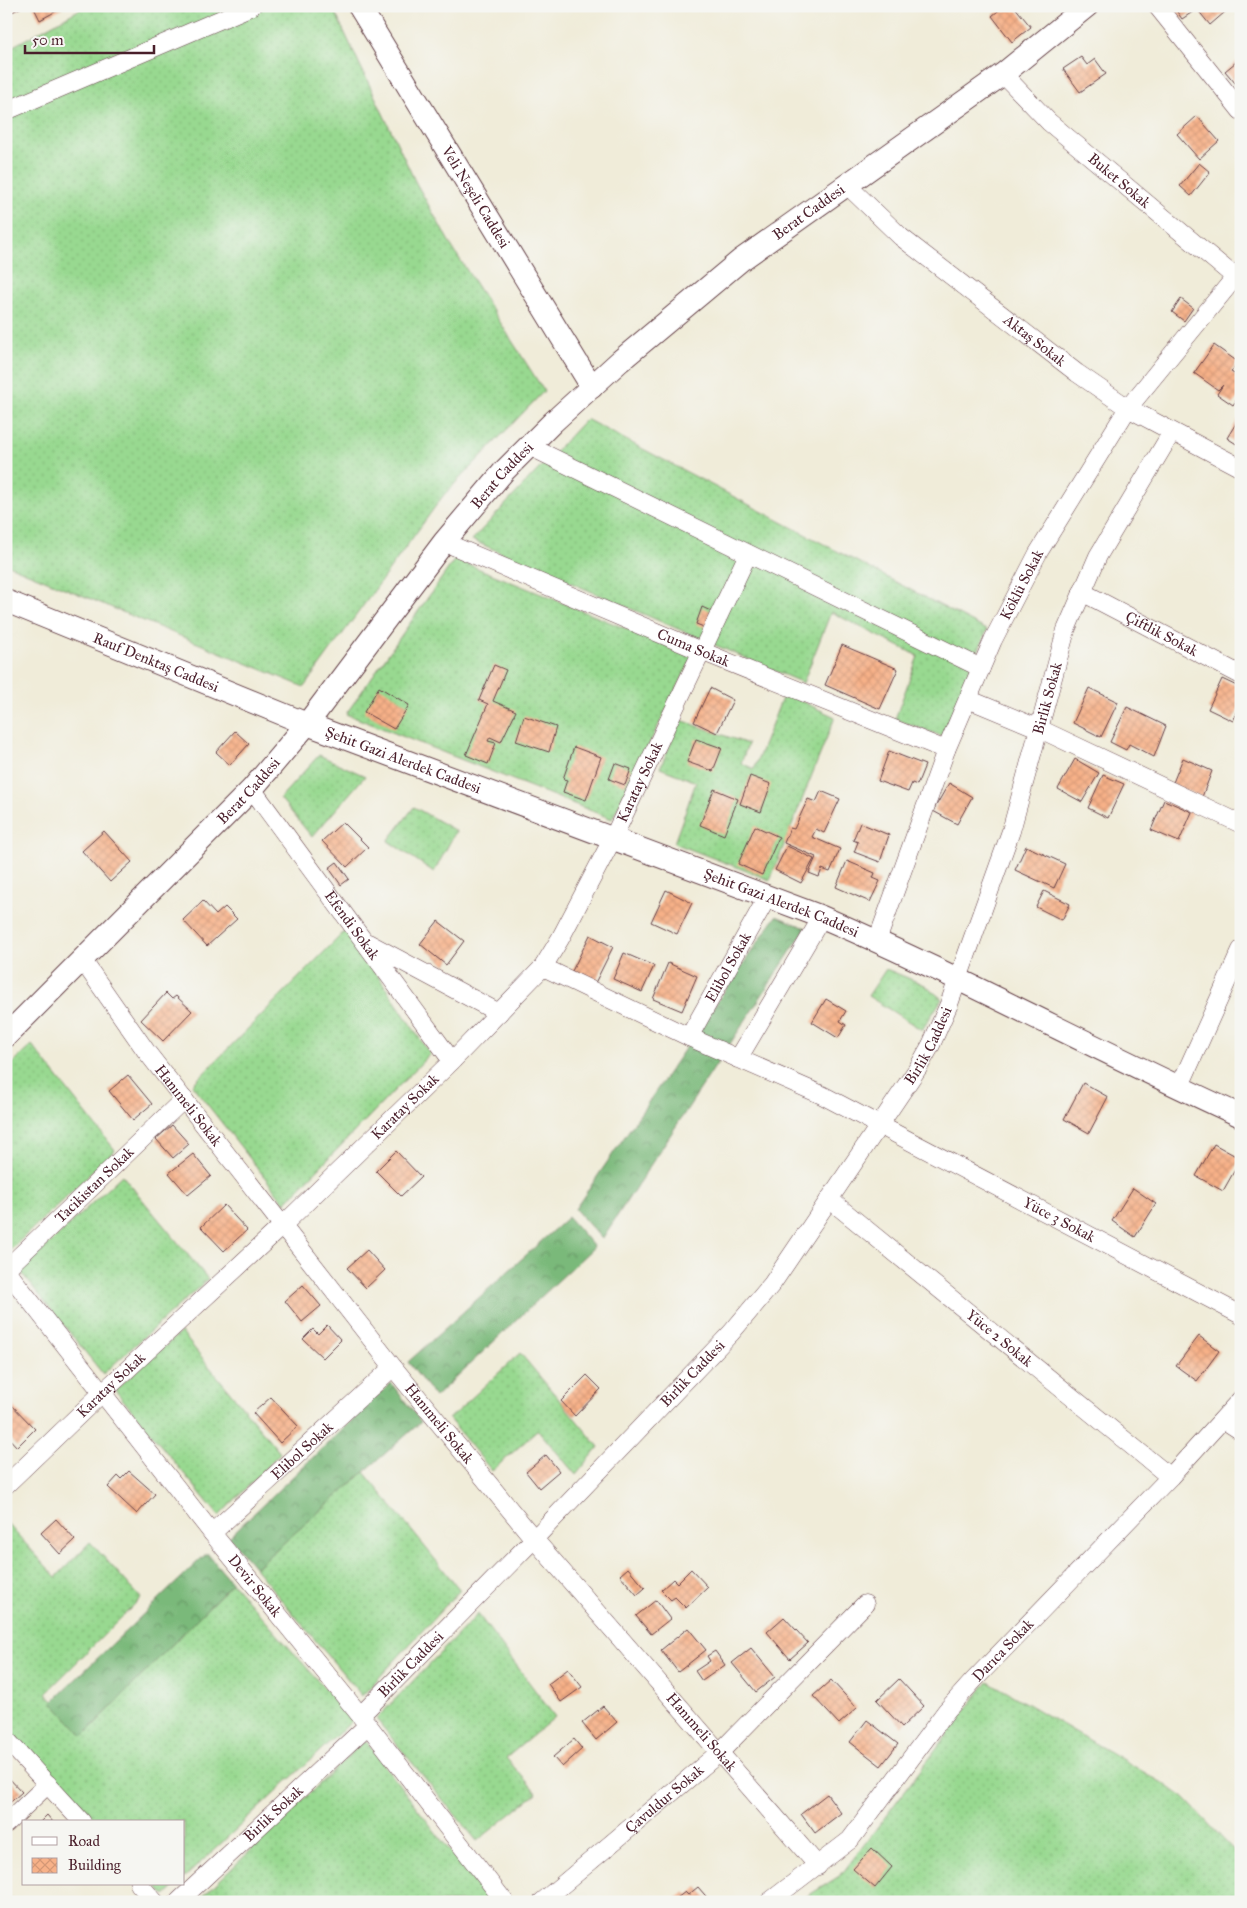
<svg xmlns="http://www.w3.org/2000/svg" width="1247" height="1908" viewBox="0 0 1247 1908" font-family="'IM FELL Great Primer',serif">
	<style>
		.grass { fill: url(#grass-dots); stroke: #717c5e }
		.forest { fill: url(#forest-crowns); stroke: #626c52 }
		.building { fill: url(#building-cross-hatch) }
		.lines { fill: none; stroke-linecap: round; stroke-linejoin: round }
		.minor-casing { stroke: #633e45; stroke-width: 19 }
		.tertiary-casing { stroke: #633e45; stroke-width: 24 }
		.minor { stroke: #fff; stroke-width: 18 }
		.tertiary { stroke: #fff; stroke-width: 22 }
		.labels { text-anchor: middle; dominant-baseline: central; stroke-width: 4; stroke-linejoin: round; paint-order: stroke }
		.street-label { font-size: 15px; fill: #4a1f2b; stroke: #f6f6f2 }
	</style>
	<defs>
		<pattern id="grass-dots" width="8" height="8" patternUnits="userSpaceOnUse" patternTransform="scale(1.25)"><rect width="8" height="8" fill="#98d990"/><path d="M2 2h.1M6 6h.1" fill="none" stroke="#84ba7c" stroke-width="1.8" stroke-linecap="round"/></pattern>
		<pattern id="forest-crowns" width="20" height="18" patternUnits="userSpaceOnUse" patternTransform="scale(1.25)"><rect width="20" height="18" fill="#7ab97a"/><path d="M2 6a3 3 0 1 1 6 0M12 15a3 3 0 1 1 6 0" fill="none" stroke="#669664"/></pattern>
		<pattern id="building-cross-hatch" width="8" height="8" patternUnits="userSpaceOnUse" patternTransform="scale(1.25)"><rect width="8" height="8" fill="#f7b188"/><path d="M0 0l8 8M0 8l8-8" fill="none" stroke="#d59876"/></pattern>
	</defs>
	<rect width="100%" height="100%" fill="#f6f6f2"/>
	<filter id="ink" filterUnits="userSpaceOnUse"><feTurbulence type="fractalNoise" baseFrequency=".02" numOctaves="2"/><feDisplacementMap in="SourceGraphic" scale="10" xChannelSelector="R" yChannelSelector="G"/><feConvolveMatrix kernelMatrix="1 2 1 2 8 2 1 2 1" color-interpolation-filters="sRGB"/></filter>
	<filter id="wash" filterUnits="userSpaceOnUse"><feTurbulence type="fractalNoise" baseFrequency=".0096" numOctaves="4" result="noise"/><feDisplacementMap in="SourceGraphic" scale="20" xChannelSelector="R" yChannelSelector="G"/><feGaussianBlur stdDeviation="1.12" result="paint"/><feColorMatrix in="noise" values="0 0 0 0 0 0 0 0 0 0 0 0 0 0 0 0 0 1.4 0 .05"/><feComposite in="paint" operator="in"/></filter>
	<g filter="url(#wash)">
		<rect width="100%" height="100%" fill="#f0ecd9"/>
		<path class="grass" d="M86 6H332L415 181 452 247 544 391 443 496 304 687 6 564V50Z
			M586 419 987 630 942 736 895 719 918 656 831 612 803 683 472 540Z
			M455 559 693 656 612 819 346 714Z
			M784 693 835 717 770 880 674 843 696 782 660 768 681 720 748 744 741 763 754 769Z
			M319 755 365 776 312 837 280 798Z
			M414 807 456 831 434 872 388 841Z
			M347 929 430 1054 285 1203 192 1085Z
			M886 969 925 985 942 999 922 1030 868 996Z
			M32 1045 115 1150 8 1252 6 1250V1069Z
			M122 1175 208 1279 103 1374 20 1271Z
			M181 1332 280 1453 219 1516 115 1390Z
			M520 1353 599 1447 576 1475 538 1430 492 1471 449 1419Z
			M364 1472 460 1590 362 1696 255 1568Z
			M6 1522 56 1577 90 1542 141 1598 46 1693 83 1736 232 1583 353 1720 184 1878V1822H95L6 1728Z
			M478 1614 555 1717 506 1758 537 1793 477 1841 376 1719Z
			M988 1681 1166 1785 1184 1798 1241 1858V1902H798L841 1875Z
			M365 1740 489 1902H197Z
			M155 1884H178L165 1896Z"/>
		<path class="forest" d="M776 916 806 928 602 1239 575 1209Z
			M568 1217 594 1247 435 1397 408 1362Z
			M391 1383 421 1422 255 1568 229 1537Z
			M207 1553 232 1583 83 1736 52 1702Z"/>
		<g id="blocks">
			<path class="building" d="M6 6H24L6 15Z
				M33 6H62V8L40 20Z
				M1004 6H1014L1031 27 1012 42 992 16Z
				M1173 6H1232L1210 25 1197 9 1182 19Z
				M1081 57 1087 65 1095 59 1106 74 1080 92 1063 69Z
				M1241 58V90L1225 71Z
				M1197 116 1219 141 1199 159 1177 134Z
				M1199 163 1210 172 1191 196 1180 186Z
				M1181 299 1193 308 1184 321 1172 312Z
				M1214 345 1238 362 1231 372 1241 378V394L1233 405 1217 394 1223 385 1218 390 1194 373Z
				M1241 415V447L1227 438Z
				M702 607 715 613 709 629 696 624Z
				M842 645 898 669 880 709 825 685Z
				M494 665 506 670 493 701 516 711 501 742 490 737 488 741 496 743 488 764 466 755 488 704 479 700Z
				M1222 679 1241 688V704L1233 721 1208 709Z
				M379 687 409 705 394 729 364 712Z
				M710 688 733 700 717 733 694 722Z
				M1089 688 1118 702 1101 737 1073 723Z
				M1127 707 1166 726 1154 757 1129 744 1126 750 1110 742Z
				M524 716 556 727 549 752 516 741Z
				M235 731 249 744 230 765 216 752Z
				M696 739 722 748 713 771 687 762Z
				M574 747 601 757 586 800 563 792 567 780 563 779Z
				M889 751 925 765 917 785 912 783 908 792 878 781Z
				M1183 758 1212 771 1202 797 1172 785Z
				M1075 759 1099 773 1082 802 1058 789Z
				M615 763 631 769 625 785 609 779Z
				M1103 775 1124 784 1108 818 1088 808Z
				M750 776 771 784 761 812 740 804Z
				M949 783 972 797 957 824 933 811Z
				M714 789 738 799 724 835 700 825Z
				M821 791 840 799 824 833 816 829 812 837 840 849 830 872 822 869 819 877 809 873 816 857 784 843 790 828 794 829 808 799 816 802Z
				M1164 800 1192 812 1179 842 1151 830Z
				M343 822 368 847 347 867 322 841Z
				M860 823 889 835 880 862 854 852 858 842 853 840Z
				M755 826 779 837 762 875 738 864Z
				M104 831 132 862 110 882 82 851Z
				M787 846 814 859 801 883 775 870Z
				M1026 846 1065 864 1054 888 1015 870Z
				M847 861 875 873 873 878 880 881 870 902 836 887Z
				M337 862 349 879 341 885 329 868Z
				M666 890 692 903 677 934 651 922Z
				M1044 891 1070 904 1062 920 1036 907Z
				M203 901 216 915 225 907 237 919 207 946 183 920Z
				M438 921 464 941 446 965 420 944Z
				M590 935 613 947 595 983 572 971Z
				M624 953 654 966 642 992 613 979Z
				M668 963 697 976 682 1011 653 999Z
				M166 993 172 999 176 996 192 1011 163 1041 141 1020Z
				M1241 997V1008L1237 1007Z
				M826 999 846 1011 840 1021 846 1025 838 1038 812 1022Z
				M128 1075 152 1104 133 1120 109 1091Z
				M1083 1083 1108 1097 1089 1133 1064 1119Z
				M172 1125 189 1144 173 1158 156 1139Z
				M1214 1144 1241 1159 1223 1191 1196 1176Z
				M396 1151 421 1177 401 1196 376 1171Z
				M193 1154 211 1176 188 1195 169 1173Z
				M1133 1188 1156 1204 1135 1237 1112 1221Z
				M224 1205 247 1230 224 1251 201 1227Z
				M367 1250 385 1270 366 1288 347 1268Z
				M303 1285 321 1306 302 1322 285 1301Z
				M327 1325 341 1340 323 1358 303 1339 313 1329 318 1334Z
				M1199 1336 1219 1351 1197 1381 1176 1366Z
				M587 1375 601 1389 575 1416 561 1401Z
				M271 1397 298 1426 280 1443 253 1413Z
				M7 1400 35 1429 17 1447 6 1435Z
				M546 1455 559 1471 539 1488 526 1472Z
				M129 1471 155 1494 137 1514 108 1487 118 1476 121 1479Z
				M56 1519 75 1540 60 1554 41 1533Z
				M628 1568 645 1588 637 1595 620 1575Z
				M691 1569 708 1587 686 1608 675 1597 671 1600 661 1590 673 1579 677 1583Z
				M656 1600 670 1619 651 1634 636 1616Z
				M784 1617 808 1643 790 1659 767 1632Z
				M688 1628 706 1650 678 1672 661 1650Z
				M751 1648 775 1677 756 1692 732 1663Z
				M715 1651 725 1665 702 1681 695 1671 710 1661 707 1656Z
				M568 1669 582 1687 561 1702 548 1684Z
				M899 1679 924 1706 902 1727 877 1700Z
				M831 1680 857 1708 839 1724 813 1696Z
				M603 1706 617 1722 596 1740 582 1723Z
				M867 1720 898 1744 881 1766 850 1742Z
				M574 1739 582 1749 562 1767 553 1757Z
				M6 1775 22 1792 6 1806Z
				M827 1794 841 1813 815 1833 801 1814Z
				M47 1815 53 1822H40Z
				M872 1848 892 1867 875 1888 853 1869Z
				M698 1887 711 1902H680L677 1898 685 1892 688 1895Z"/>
		</g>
	</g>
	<g filter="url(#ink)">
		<use href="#blocks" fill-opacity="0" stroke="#633e45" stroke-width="1"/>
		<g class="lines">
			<defs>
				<g id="minor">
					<path d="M1157 6 1241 111"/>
					<path id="s1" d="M1003 74 1049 122 1241 282"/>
					<path d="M6 111 252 6"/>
					<path id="s2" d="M847 185 901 237 1077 373 1128 408 1241 468"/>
					<path d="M529 446 981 668"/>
					<path id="s3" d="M444 542 701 651 946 750"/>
					<path id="s4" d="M1082 592 1241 675"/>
					<path d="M968 699 1040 729 1241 824"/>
					<path id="s5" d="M252 789 452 1061"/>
					<path id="s6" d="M877 941 946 750 993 640 1038 553 1128 408 1241 270"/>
					<path d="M368 943 499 1013"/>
					<path id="s7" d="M83 961 146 1051 393 1367 534 1539 818 1866"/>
					<path id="s8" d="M543 967 689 1037 822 1095 1241 1315"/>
					<path id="s9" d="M689 1037 768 896"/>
					<path d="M738 1059 822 917"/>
					<path d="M1179 1088 1241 950"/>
					<path id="s10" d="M829 1199 1170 1477"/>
					<path id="s11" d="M6 1269 184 1099"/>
					<path id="s12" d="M6 1270 212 1533 368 1725 505 1902"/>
					<path d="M1224 1420 1241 1431"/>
					<path id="s13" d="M6 1485 103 1392 283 1225 452 1061 543 967 560 939 613 838 748 554"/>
					<path id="s14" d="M212 1533 393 1367"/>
					<path id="s15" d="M361 1715 534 1539 731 1333 772 1284 918 1068 931 1045 949 1004 1011 831 1066 630 1098 556 1172 432"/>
					<path d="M6 1739 82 1822"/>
					<path d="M6 1824 48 1784"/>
					<path d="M139 1884 155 1902"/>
					<path id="s16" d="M178 1902 368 1725"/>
					<path id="s17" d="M542 1902 720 1752 865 1604"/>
					<path id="s18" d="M769 1902 850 1840 947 1710 973 1681 1170 1477 1241 1399"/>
				</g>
				<g id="tertiary">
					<path id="s19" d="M359 6 592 387"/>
					<path id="s20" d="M6 601 307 724 822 917C964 978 1100 1052 1241 1116"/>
					<path id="s21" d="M6 1036 252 789 307 724 444 542 504 471 553 422 620 361 741 260 1003 74 1087 6"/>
				</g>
			</defs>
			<use href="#minor" class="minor-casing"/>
			<use href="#tertiary" class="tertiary-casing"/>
			<use href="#minor" class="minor"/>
			<use href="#tertiary" class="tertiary"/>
		</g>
	</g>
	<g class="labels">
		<g class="street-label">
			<text stroke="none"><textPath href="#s1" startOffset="158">Buket Sokak</textPath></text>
			<text stroke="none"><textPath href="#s19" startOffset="224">Veli Neşeli Caddesi</textPath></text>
			<text stroke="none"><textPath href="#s21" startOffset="1155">Berat Caddesi</textPath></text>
			<text stroke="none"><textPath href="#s2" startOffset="244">Aktaş Sokak</textPath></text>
			<text stroke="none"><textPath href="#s21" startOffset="750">Berat Caddesi</textPath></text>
			<text stroke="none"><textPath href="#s6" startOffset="385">Köklü Sokak</textPath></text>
			<text stroke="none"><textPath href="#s4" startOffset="90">Çiftlik Sokak</textPath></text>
			<text stroke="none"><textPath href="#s3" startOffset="271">Cuma Sokak</textPath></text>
			<text stroke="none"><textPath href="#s20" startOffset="162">Rauf Denktaş Caddesi</textPath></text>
			<text stroke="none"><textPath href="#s15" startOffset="1249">Birlik Sokak</textPath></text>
			<text stroke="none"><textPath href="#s20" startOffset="428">Şehit Gazi Alerdek Caddesi</textPath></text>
			<text stroke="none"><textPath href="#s13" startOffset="955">Karatay Sokak</textPath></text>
			<text stroke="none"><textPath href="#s21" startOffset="345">Berat Caddesi</textPath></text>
			<text stroke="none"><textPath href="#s20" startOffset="832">Şehit Gazi Alerdek Caddesi</textPath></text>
			<text stroke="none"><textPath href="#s5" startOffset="169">Efendi Sokak</textPath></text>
			<text stroke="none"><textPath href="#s9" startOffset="80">Elibol Sokak</textPath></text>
			<text stroke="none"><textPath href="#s15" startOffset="881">Birlik Caddesi</textPath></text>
			<text stroke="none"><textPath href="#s7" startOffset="179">Hanımeli Sokak</textPath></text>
			<text stroke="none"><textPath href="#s13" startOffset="550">Karatay Sokak</textPath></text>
			<text stroke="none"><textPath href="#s11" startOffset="122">Tacikistan Sokak</textPath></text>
			<text stroke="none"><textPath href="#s8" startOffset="575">Yüce 3 Sokak</textPath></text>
			<text stroke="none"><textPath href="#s10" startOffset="220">Yüce 2 Sokak</textPath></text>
			<text stroke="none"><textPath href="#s15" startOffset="476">Birlik Caddesi</textPath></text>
			<text stroke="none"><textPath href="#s13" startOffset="145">Karatay Sokak</textPath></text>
			<text stroke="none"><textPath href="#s7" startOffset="584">Hanımeli Sokak</textPath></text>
			<text stroke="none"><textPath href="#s14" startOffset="122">Elibol Sokak</textPath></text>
			<text stroke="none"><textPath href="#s12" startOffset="402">Devir Sokak</textPath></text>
			<text stroke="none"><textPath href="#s18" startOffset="346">Darıca Sokak</textPath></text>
			<text stroke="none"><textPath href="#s15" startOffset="71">Birlik Caddesi</textPath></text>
			<text stroke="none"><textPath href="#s7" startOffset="989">Hanımeli Sokak</textPath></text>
			<text stroke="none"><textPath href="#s17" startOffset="160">Çavuldur Sokak</textPath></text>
			<text stroke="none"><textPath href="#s16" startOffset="130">Birlik Sokak</textPath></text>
		</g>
	</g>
	<rect width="1247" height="1908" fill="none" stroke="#f6f6f2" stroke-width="25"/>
	<rect x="22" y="1820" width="162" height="65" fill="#f6f6f2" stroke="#b1a0a2"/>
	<rect x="32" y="1837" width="25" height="8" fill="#ffffff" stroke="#b1a0a2"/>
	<text x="68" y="1846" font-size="15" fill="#4a1f2b">Road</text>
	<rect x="32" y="1858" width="25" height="15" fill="url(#building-cross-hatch)" stroke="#b1a0a2"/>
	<text x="68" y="1870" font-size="15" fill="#4a1f2b">Building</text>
	<path d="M25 45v8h129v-8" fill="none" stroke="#4a1f2b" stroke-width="2.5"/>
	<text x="32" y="45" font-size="15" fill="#4a1f2b" stroke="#f6f6f2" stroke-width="4" paint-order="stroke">50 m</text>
</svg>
